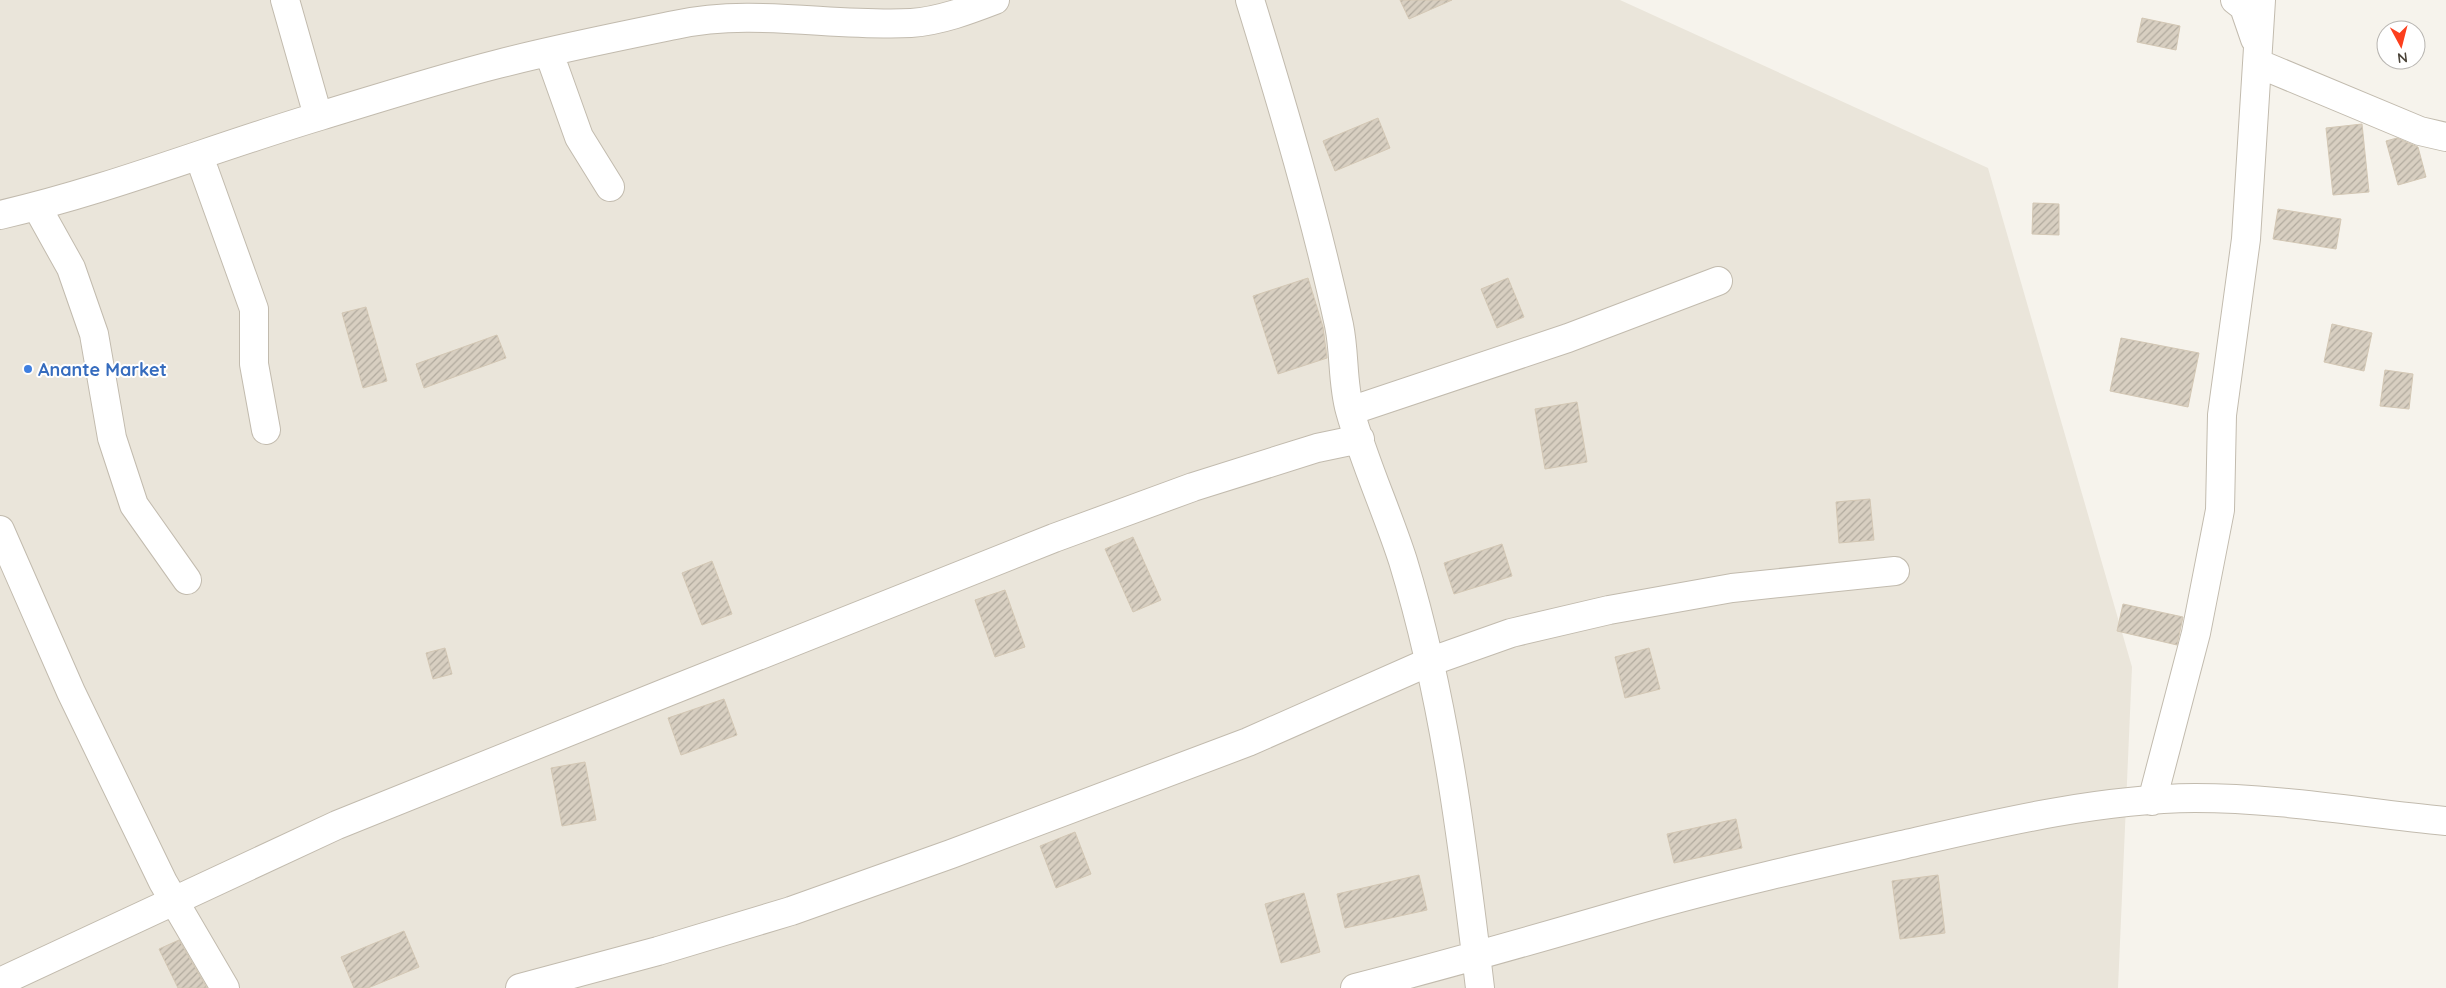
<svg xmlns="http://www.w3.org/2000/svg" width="2446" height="988" viewBox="0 0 2446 988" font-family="Quicksand,sans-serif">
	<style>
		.residential { fill: #eae5da }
		.building { fill: url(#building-hatch); stroke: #d3c7b4 }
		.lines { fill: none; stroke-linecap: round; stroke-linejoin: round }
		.minor-casing { stroke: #c2bbae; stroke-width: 30 }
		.minor { stroke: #fff; stroke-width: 28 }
		.shop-dot { fill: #3f7fe0; stroke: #fff; stroke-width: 2 }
		.labels { text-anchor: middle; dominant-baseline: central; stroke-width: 4; stroke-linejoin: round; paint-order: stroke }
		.shop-label { font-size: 18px; font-weight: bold; fill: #366cbe; stroke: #fff; text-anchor: start }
	</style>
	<defs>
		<pattern id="building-hatch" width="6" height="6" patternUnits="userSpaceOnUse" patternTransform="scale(1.25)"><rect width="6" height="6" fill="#d8cfc1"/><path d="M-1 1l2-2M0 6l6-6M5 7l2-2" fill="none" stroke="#b1aa9e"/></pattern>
	</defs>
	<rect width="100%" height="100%" fill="#f6f3ec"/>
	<path class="residential" d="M0 0H1620L1988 168 2132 667 2118 988H0Z"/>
	<path class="building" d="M1400 0H1452L1409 19Z
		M2142 18 2180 26 2176 50 2137 42Z
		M1378 118 1390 148 1335 171 1323 141Z
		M2362 124 2369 192 2333 195 2326 128Z
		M2397 138 2418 147 2426 177 2398 185 2386 141Z
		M2033 203 2059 204V235L2032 234Z
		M2278 209 2341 219 2336 249 2273 239Z
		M1308 278 1323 327 1327 358 1278 374 1253 296Z
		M1508 278 1524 317 1497 328 1481 289Z
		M366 307 387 381 363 388 342 313Z
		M2332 324 2372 333 2364 371 2324 362Z
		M497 335 506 358 424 388 416 364Z
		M2121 338 2199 353 2188 407 2110 391Z
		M2385 370 2413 374 2409 409 2380 406Z
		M1577 402 1587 462 1545 469 1535 409Z
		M1870 499 1874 540 1839 543 1836 502Z
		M1133 537 1161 600 1133 612 1105 549Z
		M1502 544 1512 576 1454 594 1444 563Z
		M712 561 732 614 702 625 682 573Z
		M1005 590 1025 647 995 657 975 600Z
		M2123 604 2183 617 2177 645 2117 631Z
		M445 648 452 674 433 679 426 653Z
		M1649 648 1660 689 1625 698 1615 657Z
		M724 699 737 735 681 755 668 718Z
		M585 762 596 820 562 826 551 768Z
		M1736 819 1742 848 1674 863 1667 834Z
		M1075 832 1091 874 1056 888 1040 846Z
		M1419 875 1427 910 1345 928 1337 894Z
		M1938 875 1945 933 1900 939 1892 881Z
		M1304 893 1320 952 1281 963 1265 904Z
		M404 931 419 967 368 988H354L341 957Z
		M179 940 207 988H178L159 949Z"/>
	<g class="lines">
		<defs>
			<path id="minor" d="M285 0 318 116
				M1250 0C1283 107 1315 215 1339 325 1345 354 1342 383 1350 411 1364 462 1387 511 1403 561 1445 699 1463 845 1480 988
				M2235 0 2244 7 2255 39
				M549 53 579 137 610 187
				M2257 63 2420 131 2446 137
				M199 156 254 309V364L266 430
				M37 207 71 268 94 334 112 438 134 505 187 580
				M0 215C109 190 213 148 320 116 379 98 439 79 498 64 556 49 616 37 675 25 753 8 832 27 911 23 940 21 969 10 995 0
				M1350 411 1568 338 1718 281
				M0 530 71 692 163 882 225 988
				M2152 801 2196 633 2220 510 2222 415 2246 239 2261 0
				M0 982 337 825 665 693 1054 538 1193 487 1317 448 1360 439
				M520 988 658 951 791 911 951 854 1248 742 1429 662 1511 633 1609 610 1732 588 1895 571
				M1355 988C1450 964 1543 937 1636 910 1724 885 1813 865 1902 845 1998 823 2097 799 2195 798 2279 798 2363 813 2446 821"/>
		</defs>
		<use href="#minor" class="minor-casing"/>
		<use href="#minor" class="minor"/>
	</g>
	<circle class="shop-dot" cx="28" cy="369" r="5"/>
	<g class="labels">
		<g class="shop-label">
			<text x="38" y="369">Anante Market</text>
		</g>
	</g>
	<g transform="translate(2401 45) rotate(173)"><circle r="24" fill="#ffffff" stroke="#b7b4b0"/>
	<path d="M0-4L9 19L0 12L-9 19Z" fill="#fc3f1d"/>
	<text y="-8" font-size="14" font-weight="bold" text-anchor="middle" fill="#4b4439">N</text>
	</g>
</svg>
